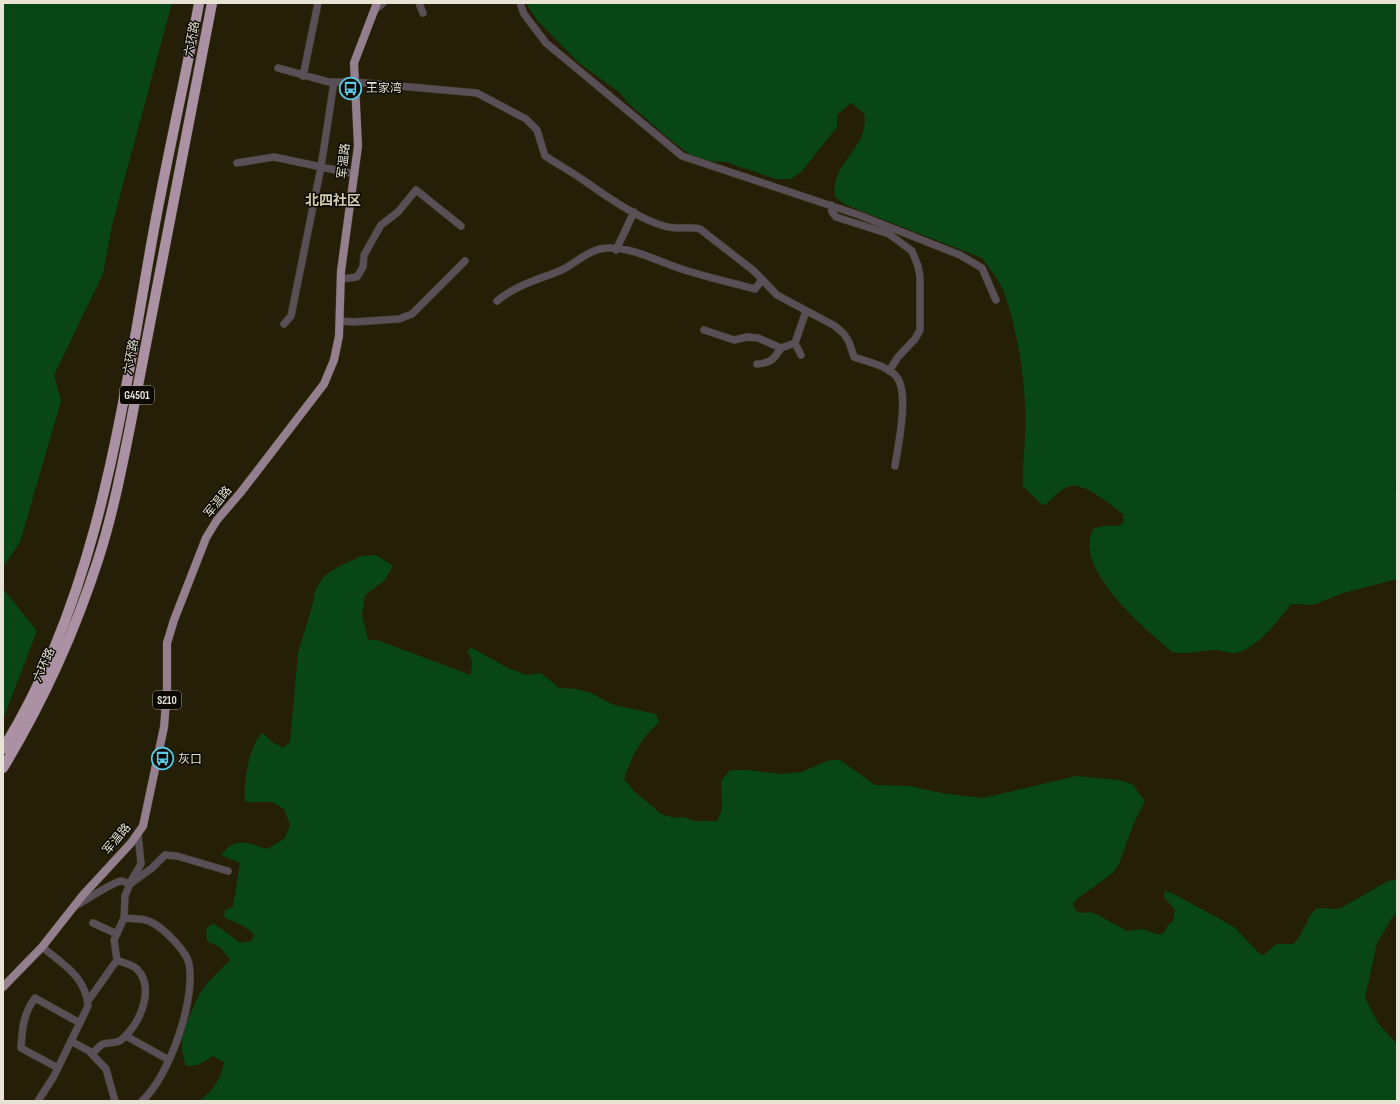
<svg xmlns="http://www.w3.org/2000/svg" width="1400" height="1104" viewBox="0 0 1400 1104" font-family="'Sofia Sans Condensed','Noto Sans SC',sans-serif">
	<style>
		.green { fill: #084616 }
		.lines { fill: none; stroke-linecap: round; stroke-linejoin: round }
		.minor-casing { stroke: #403a25; stroke-width: 8 }
		.major-casing { stroke: #403a25; stroke-width: 9 }
		.highway-casing { stroke: #403a25; stroke-width: 11 }
		.minor { stroke: #594f56; stroke-width: 7 }
		.major { stroke: #937f8e; stroke-width: 8 }
		.highway { stroke: #aa92a4; stroke-width: 10 }
		.labels { text-anchor: middle; dominant-baseline: central; stroke-width: 3; stroke-linejoin: round; paint-order: stroke }
		.shield { fill: #0b0902; stroke: #a5a296; stroke-width: 1 }
		.shield-label { font-size: 11px; font-weight: bold; fill: #e7e3d5 }
		.street-label { font-size: 12px; fill: #e7e3d5; stroke: #0b0902 }
		.poi-label { font-size: 12px; fill: #e7e3d5; stroke: #0b0902; text-anchor: start }
		.quarter-label { font-size: 14px; font-weight: bold; fill: #d2cbaf; stroke: #0b0902 }
	</style>
	<rect width="100%" height="100%" fill="#251f08"/>
	<path class="green" d="M3 3H172L112 225 103 274 54 375 61 401 20 542 3 567Z
		M526 3H1397V485L1395 487 1397 498V579L1343 593 1313 605 1291 604C1279 620 1256 649 1236 653 1229 654 1221 650 1214 650 1198 651 1188 655 1172 652 1145 629 1070 566 1094 528L1105 526H1118L1124 522 1123 514C1110 505 1083 480 1067 487 1059 490 1052 499 1045 505L1040 503 1023 486C1022 468 1025 451 1025 434 1027 387 1019 336 1004 292 999 280 990 269 982 258L846 205 835 197C830 161 871 148 864 113L851 103 837 115V127L802 171 791 179H776L726 162 708 161 689 154 672 141 629 104 619 92 579 63 537 20Z
		M376 555 393 566 384 581 365 595 362 615 368 640H377L471 675 472 661 467 650 472 648 508 668 527 675 541 673 559 688 577 689 591 693 614 705 656 714 659 722C642 737 631 757 624 779L635 792 661 814 675 818 685 817 693 821H717L722 810 721 781 730 770H748L782 774 801 772 830 760H840L875 785 910 786 941 793 983 798 1076 776 1119 780 1132 784 1145 801 1133 825 1119 864 1113 873 1078 898 1073 904 1076 911 1082 913 1090 912 1098 915 1127 931 1143 929 1157 934H1163L1168 925 1173 921 1175 910 1164 897 1165 891 1174 894 1234 927 1260 954 1264 955 1276 944H1293C1304 935 1305 918 1317 908L1339 909 1388 881 1397 879V910L1377 943 1365 998 1378 1023 1397 1044V1101H200C212 1091 222 1078 224 1062L213 1056 198 1065 186 1066C179 1043 181 1036 190 1015 196 1003 197 996 206 985 213 976 222 969 230 960L221 948 207 941 206 929 213 923 241 943 251 941 254 934 245 927 224 917 225 910 233 907 240 863 221 855C237 836 245 843 267 849L285 838 290 825 284 809 272 802H245C243 785 249 743 263 733L272 742 283 748 290 742 298 653 313 603 315 591 324 576 336 568 361 556Z
		M3 589 37 631 3 719Z"/>
	<g class="lines">
		<defs>
			<path id="minor" d="M419 3 423 13
				M520 3 524 14 546 43 682 156 859 215 960 255 982 268 996 300
				M375 10 383 3
				M278 68 329 82H355L477 93 526 119 537 130 545 156C559 165 575 174 589 184 610 199 639 219 664 226 676 230 688 226 700 229L754 271 777 295 835 326 844 334 849 342 854 357C867 362 886 365 896 376 910 392 898 445 895 466
				M303 76 318 3
				M237 163 274 157 355 174
				M831 205 832 212 836 217 889 234 912 251 918 266 920 277V330L915 339 898 357 889 371
				M616 250 634 212
				M341 279 357 277 363 267 364 255 381 225 398 212 416 190 461 226
				M497 301C515 286 536 280 557 272 572 267 583 253 600 249 626 244 652 259 676 267 701 276 729 282 755 289L762 280
				M340 321 353 322 399 319 412 314 465 261
				M284 324 291 316 321 167 334 82
				M704 330 734 340 747 337 758 338 781 348
				M795 343 801 355
				M757 364C771 363 774 359 781 348L795 343 806 311
				M77 905C86 900 113 882 121 881 124 881 127 883 130 884L152 868 165 855 177 856 228 871
				M124 918C132 919 144 918 151 922 162 927 187 951 189 964 196 1000 169 1077 142 1101
				M93 923 117 934
				M88 1001 117 960 114 940 124 918 125 896 132 879 141 864 138 834
				M126 1036 169 1060
				M71 1041 89 1051 106 1069 115 1101
				M92 1054C95 1051 99 1046 103 1044 109 1042 116 1044 121 1040 139 1026 156 989 137 969 133 965 123 963 117 960
				M58 1068 21 1048C22 1030 23 1014 35 998L80 1023
				M38 1101 54 1076 88 1006C86 977 63 964 42 947"/>
			<path id="major" d="M3 987 42 947 83 895 131 843 143 826 164 727 167 690V643L174 620 206 538 217 520 241 492 324 384 334 360 339 336 341 271 358 146 354 63 377 3"/>
			<path id="highway" d="M3 749C98 595 121 414 152 240 166 161 185 82 199 3
				M3 768C43 702 74 634 98 560 112 517 121 472 130 427L212 3"/>
		</defs>
		<use href="#minor" class="minor-casing"/>
		<use href="#major" class="major-casing"/>
		<use href="#highway" class="highway-casing"/>
		<use href="#minor" class="minor"/>
		<use href="#major" class="major"/>
		<use href="#highway" class="highway"/>
	</g>
	<defs>
		<symbol id="bus-ring" viewBox="-11 -11 22 22"><circle r="9.5" fill="#0b0902" stroke="#5bc8e6" stroke-width="1.5"/><path d="M-5-6H5V4H4V6H2V4H-2V6H-4V4H-5ZM-3.5-4V0h7V-4ZM-3.5 1.2v1.5H-2V1.2ZM2 1.2v1.5H3.5V1.2Z" fill="#5bc8e6"/></symbol>
	</defs>
	<g fill-rule="evenodd">
		<use href="#bus-ring" x="338" y="76" width="25" height="25"/>
		<use href="#bus-ring" x="150" y="746" width="25" height="25"/>
	</g>
	<g class="labels">
		<g class="shield">
			<rect x="120" y="386" width="34" height="18" rx="3"/>
			<rect x="153" y="691" width="28" height="18" rx="3"/>
		</g>
		<g class="shield-label">
			<text x="137" y="395">G4501</text>
			<text x="167" y="700">S210</text>
		</g>
		<g class="street-label">
			<text transform="translate(192 39) rotate(-79)">六环路</text>
			<text transform="translate(344 161) rotate(-84)">军温路</text>
			<text transform="translate(131 357) rotate(-79)">六环路</text>
			<text transform="translate(218 502) rotate(-51)">军温路</text>
			<text transform="translate(44 665) rotate(-66)">六环路</text>
			<text transform="translate(117 839) rotate(-50)">军温路</text>
		</g>
		<g class="poi-label">
			<text x="366" y="88">王家湾</text>
			<text x="178" y="759">灰口</text>
		</g>
		<g class="quarter-label">
			<text x="333" y="200">北四社区</text>
		</g>
	</g>
	<rect width="1400" height="1104" fill="none" stroke="#e7e3d5" stroke-width="8"/>
</svg>
